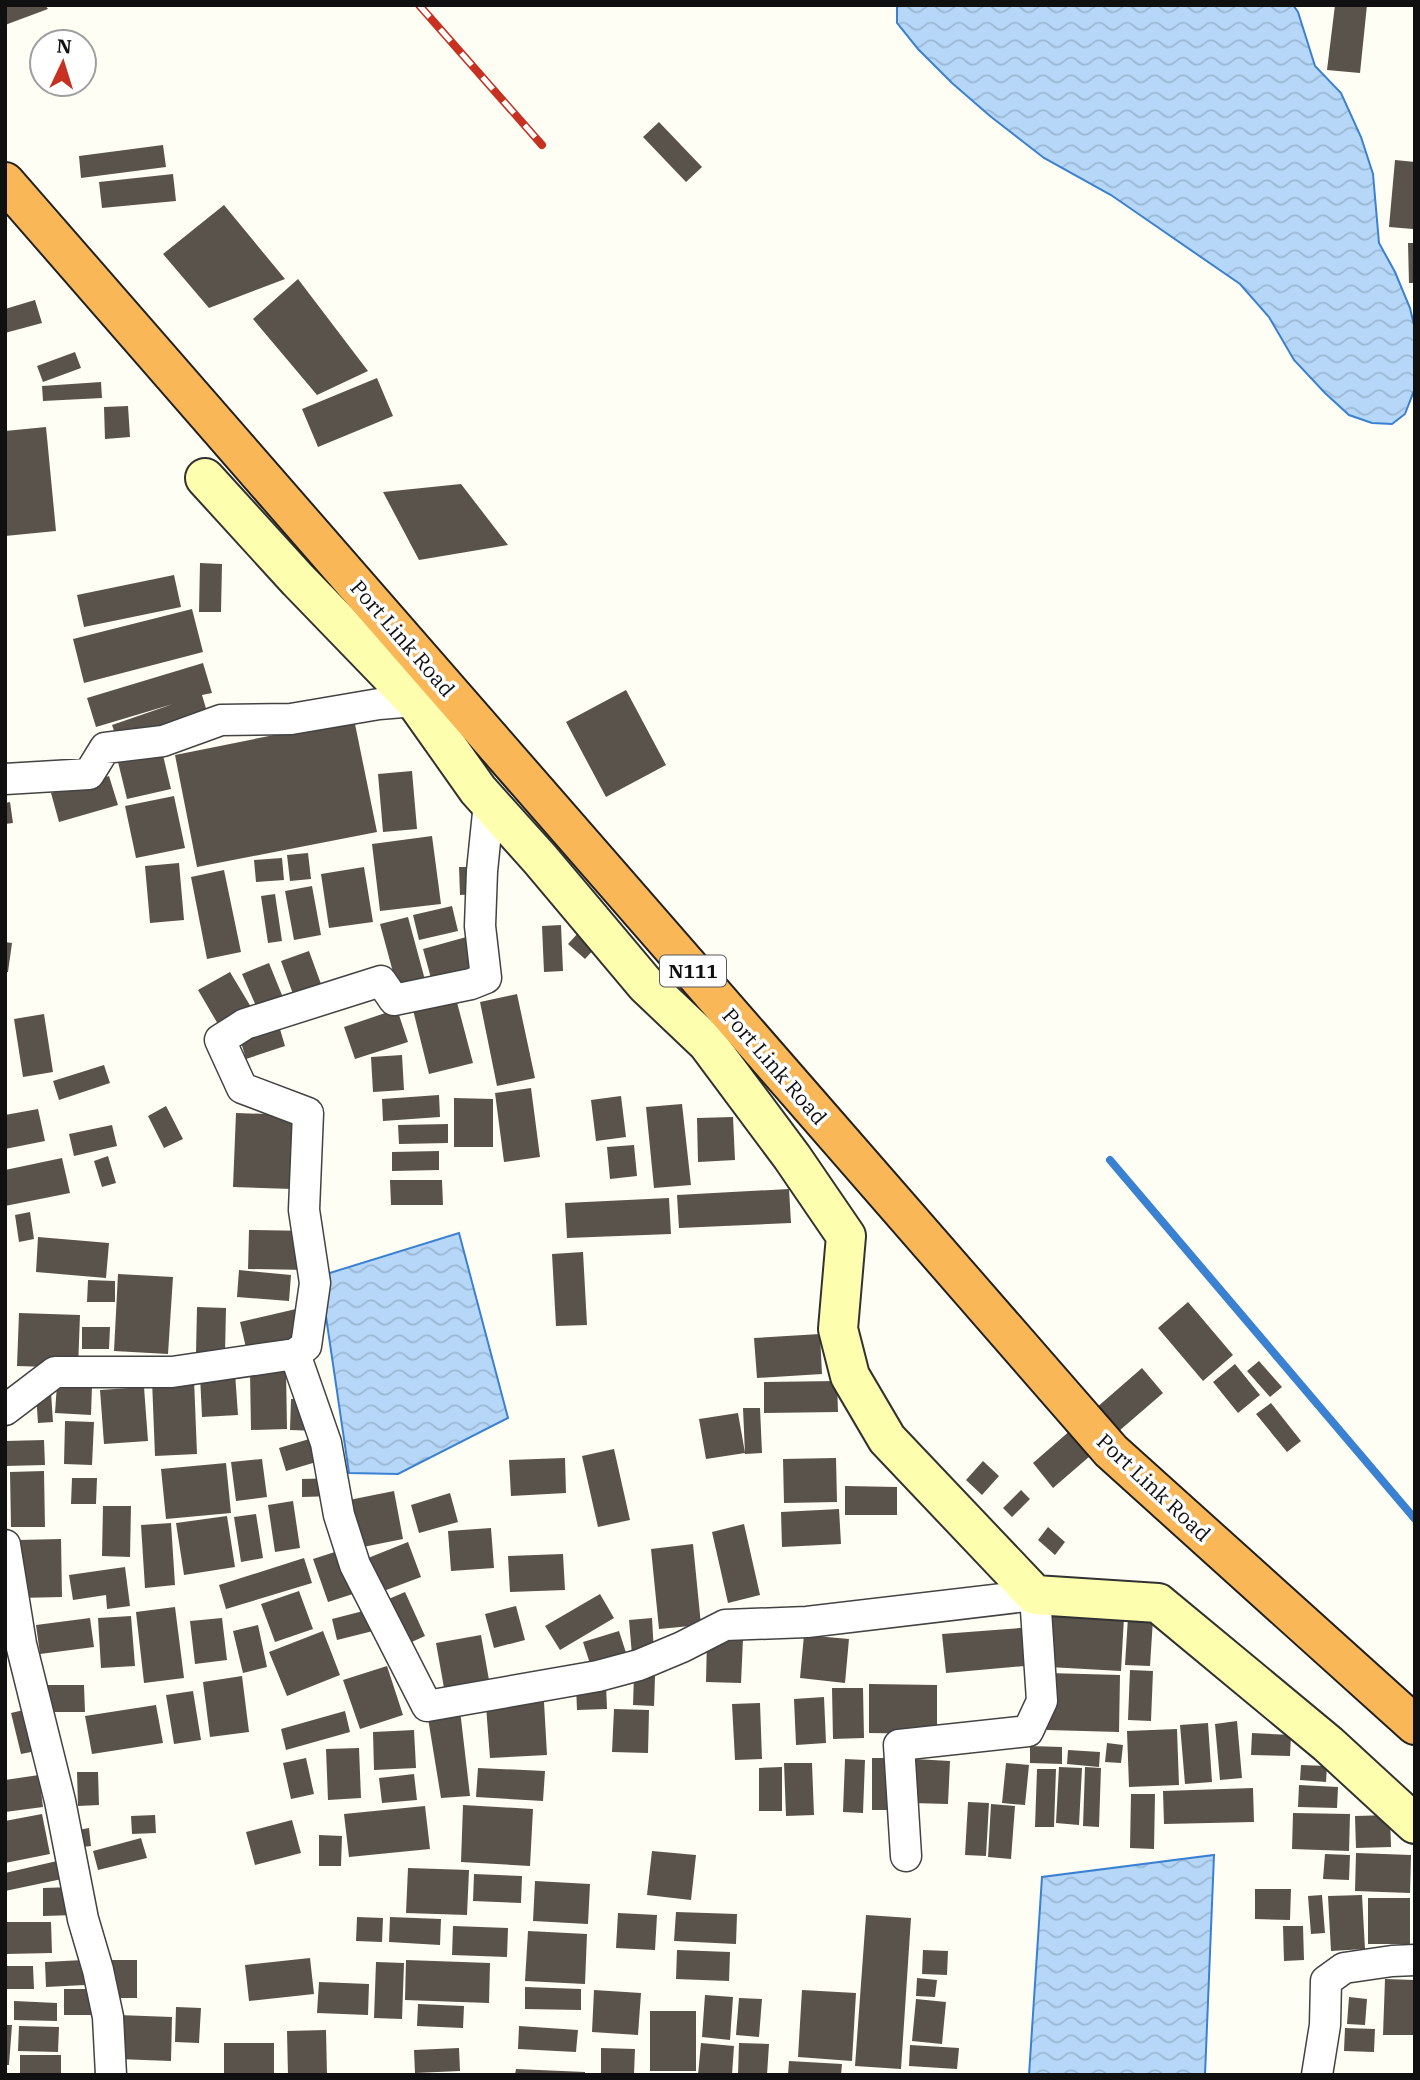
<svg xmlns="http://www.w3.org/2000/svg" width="1420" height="2080" viewBox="0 0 1420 2080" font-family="'IBM Plex Serif',serif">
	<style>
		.water { fill: url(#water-waves); stroke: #3a81d2; stroke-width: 2 }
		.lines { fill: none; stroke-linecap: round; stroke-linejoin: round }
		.stream { stroke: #3a81d2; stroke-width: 8 }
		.building { fill: #5a534c }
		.street-casing { stroke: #434343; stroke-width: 33 }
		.secondary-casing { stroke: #323232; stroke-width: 42 }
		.highway-casing { stroke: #212121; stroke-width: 42 }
		.street { stroke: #fff; stroke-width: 30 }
		.secondary { stroke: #fdffaf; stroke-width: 38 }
		.highway { stroke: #f9b758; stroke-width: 38 }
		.rail-casing { stroke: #c73122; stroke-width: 8 }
		.rail { stroke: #fff; stroke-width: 5; stroke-dasharray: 16; stroke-linecap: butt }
		.labels { text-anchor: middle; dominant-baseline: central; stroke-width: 7; stroke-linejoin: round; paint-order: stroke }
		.shield { fill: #fff; stroke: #585858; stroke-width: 2 }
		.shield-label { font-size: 19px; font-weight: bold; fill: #101010 }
		.street-label { font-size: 21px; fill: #101010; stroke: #fff }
	</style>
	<defs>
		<pattern id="water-waves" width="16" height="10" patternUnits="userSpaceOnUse" patternTransform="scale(1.75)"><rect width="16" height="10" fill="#b6d7f8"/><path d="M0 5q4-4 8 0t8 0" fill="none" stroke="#9bb8d4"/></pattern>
	</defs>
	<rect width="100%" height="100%" fill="#fffef4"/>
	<path class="water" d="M897 5H1293L1298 12 1315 66 1341 93 1361 137 1373 174 1379 243 1395 272 1410 308 1415 329V388L1405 414 1392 424 1372 423 1349 415 1325 393 1294 360 1269 317 1240 284 1111 195 1044 158 990 116 952 83 918 49 897 23Z
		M459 1233 508 1418 398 1474 349 1473 320 1276Z
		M1214 1855 1205 2075H1029L1042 1877Z"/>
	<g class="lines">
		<path class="stream" d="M1110 1160 1415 1519"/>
	</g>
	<path class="building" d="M5 5H45L48 9 5 25Z
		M1335 5H1367L1360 73 1327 70Z
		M659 122 702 167 686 182 643 137Z
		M163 145 166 167 81 178 79 156Z
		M1395 160 1415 162 1413 229 1389 227Z
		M173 174 176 201 102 208 99 182Z
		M224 205 285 279 209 308 163 254Z
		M1408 243H1415V283H1409Z
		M298 279 368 371 317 395 253 319Z
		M35 300 42 323 5 333V309Z
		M75 352 81 368 43 382 37 366Z
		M377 378 393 416 318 447 302 409Z
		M101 382 102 398 43 401 42 386Z
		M128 406 130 437 105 439 104 407Z
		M46 427 56 531 5 536V431Z
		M461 484 508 545 419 560 383 492Z
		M200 563 222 564 221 612H199Z
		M174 575 181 607 84 627 77 595Z
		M192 609 203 652 84 683 73 639Z
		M203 663 212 693 202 695 208 715 119 745 112 725 173 704 96 727 87 698Z
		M626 690 666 765 606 797 566 722Z
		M354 719 377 832 197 867 175 755Z
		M162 751 171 789 127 799 118 762Z
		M412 771 417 829 383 832 378 774Z
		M109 776 118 805 59 822 51 793Z
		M174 796 185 848 136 858 125 806Z
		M10 802 13 823 5 824V803Z
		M432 836 441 904 380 911 372 844Z
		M308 853 311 879 290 881 287 855Z
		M282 858 284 880 256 882 254 860Z
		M179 863 184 920 150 923 145 866Z
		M364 867 373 922 329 928 321 874Z
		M459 867H479V894L460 895Z
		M224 870 241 952 207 959 191 877Z
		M312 886 321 935 294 940 285 891Z
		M275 894 282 941 268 943 261 896Z
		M452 906 458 931 419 940 413 915Z
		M408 917 428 991 400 998 380 924Z
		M561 925 563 971 544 972 542 926Z
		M579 932 596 947 585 959 568 944Z
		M470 936 481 976 434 989 423 949Z
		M5 942 12 943 8 972H5Z
		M309 951 325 995 297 1005 281 961Z
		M269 963 286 1005 260 1015 242 974Z
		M230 972 254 1012 222 1031 198 990Z
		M454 991 473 1063 429 1074 411 1002Z
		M517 994 535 1078 497 1086 480 1002Z
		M397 1009 408 1042 355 1059 344 1027Z
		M44 1014 53 1072 23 1077 14 1019Z
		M277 1019 285 1046 246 1059 238 1032Z
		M402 1055 404 1090 373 1092 371 1057Z
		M104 1065 110 1083 59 1100 53 1081Z
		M531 1088 540 1157 504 1162 495 1093Z
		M439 1095 440 1117 383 1121 382 1099Z
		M621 1096 626 1137 596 1141 591 1100Z
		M454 1098 493 1099V1147H454Z
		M682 1104 691 1185 654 1188 646 1107Z
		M166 1106 183 1139 164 1148 148 1116Z
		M38 1109 45 1141 5 1149V1115Z
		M236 1113 295 1115 292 1189 233 1187Z
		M733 1117 735 1160 698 1162 697 1118Z
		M448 1124V1143L399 1144 398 1125Z
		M112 1125 117 1146 74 1156 69 1134Z
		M634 1145 637 1176 610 1179 607 1147Z
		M439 1151V1170L392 1171V1152Z
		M108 1156 116 1183 102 1187 94 1161Z
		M62 1158 70 1193 5 1206V1170Z
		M390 1180H442L443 1205H391Z
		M789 1189 791 1223 679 1228 677 1195Z
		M669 1198 671 1234 567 1238 565 1203Z
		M30 1212 34 1239 19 1242 15 1215Z
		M249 1230 310 1231 309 1270 248 1269Z
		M38 1237 109 1243 106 1278 36 1272Z
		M583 1252 587 1325 556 1326 552 1254Z
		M239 1270 291 1275 289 1301 237 1297Z
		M118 1274 173 1277 168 1354 114 1351Z
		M88 1280 115 1281V1302H87Z
		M1188 1302 1233 1355 1203 1381 1158 1328Z
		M197 1307 226 1308 225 1354 196 1353Z
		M296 1309 303 1339 247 1352 240 1322Z
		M19 1313 80 1315 78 1368 17 1366Z
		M82 1327H110L109 1349H82Z
		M820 1334 822 1374 757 1378 754 1338Z
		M1259 1361 1282 1387 1270 1397 1247 1371Z
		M1235 1364 1260 1395 1238 1413 1213 1382Z
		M1142 1368 1163 1393 1053 1488 1033 1463Z
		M286 1370 287 1429 251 1430 250 1371Z
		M235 1373 238 1415 202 1417 200 1375Z
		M194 1379 197 1454 155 1456 152 1380Z
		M837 1381 838 1412 764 1413V1382Z
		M57 1384 92 1386 91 1415 55 1413Z
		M144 1387 148 1441 104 1444 100 1390Z
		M51 1392 53 1422 38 1423 36 1393Z
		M291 1399 319 1400 318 1431 290 1430Z
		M1271 1403 1301 1441 1287 1452 1256 1414Z
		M743 1408H760L762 1453 745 1454Z
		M738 1413 745 1453 706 1459 699 1419Z
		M65 1421 94 1422 92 1465 64 1464Z
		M316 1437 323 1460 286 1471 279 1448Z
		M44 1440 45 1465 5 1466V1441Z
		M614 1449 630 1520 598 1527 582 1456Z
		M565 1458 566 1493 511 1496 509 1460Z
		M836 1458 837 1502 784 1503 783 1459Z
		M262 1459 267 1497 236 1501 231 1462Z
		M983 1461 999 1476 982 1495 966 1480Z
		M226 1463 231 1513 166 1519 161 1469Z
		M44 1471 45 1527H11L10 1472Z
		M72 1478H97L96 1504H71Z
		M336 1478V1496L302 1497V1479Z
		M845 1486 897 1487V1515H845Z
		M1021 1490 1030 1499 1012 1517 1003 1508Z
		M394 1491 403 1539 348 1550 339 1502Z
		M450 1493 458 1522 419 1533 411 1505Z
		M293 1501 300 1548 275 1552 268 1505Z
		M103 1506H131L130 1557 102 1556Z
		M839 1509 841 1544 782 1547 781 1512Z
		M256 1514 263 1558 241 1562 234 1517Z
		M227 1516 235 1567 184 1575 176 1523Z
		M171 1523 175 1585 145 1588 141 1525Z
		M744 1524 760 1595 728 1603 712 1532Z
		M1048 1527 1065 1542 1055 1555 1038 1540Z
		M491 1528 494 1568 451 1571 448 1531Z
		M61 1539 62 1597 18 1598 17 1540Z
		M408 1542 421 1577 381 1592 368 1558Z
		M693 1544 701 1625 659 1629 651 1549Z
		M344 1549 359 1592 328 1602 313 1559Z
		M563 1554 565 1590 510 1592 508 1556Z
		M304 1558 312 1583 226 1609 219 1585Z
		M125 1567 130 1606 107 1609 106 1595 73 1600 69 1575Z
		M299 1591 313 1629 275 1642 261 1604Z
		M405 1592 425 1636 405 1645 384 1601Z
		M600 1594 614 1618 560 1650 545 1626Z
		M516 1606 525 1640 494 1648 485 1614Z
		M175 1607 184 1678 144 1683 136 1612Z
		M371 1609 377 1630 337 1640 332 1619Z
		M1052 1613 1124 1617 1121 1671 1049 1667Z
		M131 1616 135 1666 101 1668 98 1618Z
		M1128 1617 1153 1619 1150 1666 1125 1665Z
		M90 1618 94 1647 40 1654 36 1625Z
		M222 1618 227 1660 195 1664 190 1621Z
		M652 1618 654 1653 632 1655 629 1620Z
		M258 1625 267 1667 243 1673 233 1631Z
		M1033 1627 1036 1665 946 1673 942 1634Z
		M323 1631 340 1675 287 1696 269 1652Z
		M619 1631 628 1659 592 1670 583 1642Z
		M481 1635 489 1680 444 1688 436 1643Z
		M804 1635 849 1639 845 1683 800 1678Z
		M707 1638 743 1639 741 1683 706 1682Z
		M387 1666 403 1715 360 1729 343 1680Z
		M1130 1670 1153 1671 1151 1721 1128 1720Z
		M1048 1673 1120 1675 1119 1732 1047 1730Z
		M634 1675 655 1676 654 1706 633 1705Z
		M242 1676 249 1732 210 1737 203 1682Z
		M606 1684 607 1709 577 1710 576 1685Z
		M869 1684 937 1685V1734L869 1733Z
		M45 1685H84L85 1712H45Z
		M832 1688H863L864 1738 833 1739Z
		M193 1691 201 1740 174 1744 166 1695Z
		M824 1697 826 1743 796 1745 794 1699Z
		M544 1702 547 1755 490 1758 486 1706Z
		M760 1703 762 1759 735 1760 732 1704Z
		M156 1705 163 1743 92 1754 85 1716Z
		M32 1708 41 1750 21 1754 11 1713Z
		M614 1709 649 1710 648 1753 612 1752Z
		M460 1710 470 1796 441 1798 427 1712Z
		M345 1711 350 1732 286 1750 281 1729Z
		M1237 1721 1242 1778 1220 1780 1215 1724Z
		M1208 1723 1212 1782 1185 1784 1180 1725Z
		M1177 1729 1179 1785 1129 1787 1127 1731Z
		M414 1730 416 1768 374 1770 373 1732Z
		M1252 1733 1291 1735 1290 1756 1251 1755Z
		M1107 1743 1123 1745 1121 1763 1105 1762Z
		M1030 1746 1062 1747V1764L1030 1763Z
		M359 1748 361 1798 328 1800 326 1749Z
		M1068 1750 1100 1752 1099 1767 1067 1764Z
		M306 1758 314 1794 291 1799 283 1763Z
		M872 1758H893V1810H872Z
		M845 1759 865 1760 863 1813 843 1812Z
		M914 1759 950 1761 948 1804 912 1803Z
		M784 1763H812L814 1815 786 1816Z
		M1006 1763 1029 1765 1025 1805 1002 1803Z
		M1301 1765 1327 1766 1326 1782 1300 1780Z
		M782 1767V1811H759V1768Z
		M1059 1767 1082 1768 1079 1825 1056 1823Z
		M1085 1767 1101 1768 1099 1827 1083 1826Z
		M478 1768 545 1771 543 1801 476 1797Z
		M1037 1769H1056L1054 1827H1035Z
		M77 1772H98L99 1805 78 1806Z
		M414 1774 417 1800 382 1803 379 1778Z
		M39 1775 43 1807 5 1812V1780Z
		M1299 1785 1338 1787 1337 1808 1298 1807Z
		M1253 1788 1254 1822 1164 1824 1163 1791Z
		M1131 1794H1155L1154 1849 1130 1848Z
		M968 1802 989 1803 986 1856 965 1855Z
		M991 1804 1015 1806 1011 1859 988 1857Z
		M463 1805 533 1809 530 1866 461 1862Z
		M425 1806 430 1849 349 1857 344 1814Z
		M1293 1813 1350 1814 1349 1851 1292 1849Z
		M42 1814 50 1854 5 1863V1821Z
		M155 1815 156 1833 132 1834 131 1816Z
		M1390 1815 1391 1847 1356 1848 1355 1816Z
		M292 1820 301 1853 255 1865 246 1832Z
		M89 1828 91 1846 75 1848 73 1831Z
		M319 1835 342 1836 341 1866H319Z
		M141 1838 147 1858 98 1870 93 1851Z
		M652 1851 696 1855 691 1900 647 1895Z
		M1356 1853 1411 1855 1410 1893 1355 1891Z
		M1325 1854 1350 1855 1349 1880 1323 1879Z
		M57 1861 62 1879 5 1891V1873Z
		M408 1868 469 1870 467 1915 406 1913Z
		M474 1874 522 1876 521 1903 473 1901Z
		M535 1881 590 1884 588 1924 533 1921Z
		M73 1887 75 1915 43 1916V1888Z
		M1255 1889H1291L1290 1920 1255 1919Z
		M1322 1895 1325 1933 1311 1934 1308 1896Z
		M1362 1895 1365 1949 1331 1951 1328 1896Z
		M1368 1898H1410V1944H1368Z
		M676 1912 737 1914 736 1944 674 1941Z
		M618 1913 657 1915 655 1950 616 1948Z
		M866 1915 911 1918 901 2069 855 2066Z
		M357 1917 383 1918 382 1942 356 1941Z
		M390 1917 441 1919 440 1945 389 1942Z
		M5 1922H51L52 1953 5 1954Z
		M453 1926 508 1928 507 1957 452 1955Z
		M1283 1926H1303L1304 1960 1284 1961Z
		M528 1931 587 1934 585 1984 525 1981Z
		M677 1950 730 1952 729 1981 676 1979Z
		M923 1950 948 1951 947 1975 922 1974Z
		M310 1958 314 1994 249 2001 245 1965Z
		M83 1960 85 1985 46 1987 45 1962Z
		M110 1960H137V1998H109Z
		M406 1960 490 1963 489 2003 405 2000Z
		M376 1962 404 1963 402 2019 374 2018Z
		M5 1966H33L34 1989H5Z
		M917 1978 937 1980 935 1997 916 1996Z
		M1385 1979 1415 1980V2035H1383Z
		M319 1982 369 1984 368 2015 317 2013Z
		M525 1987 581 1989V2010L525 2009Z
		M64 1989H96V2015H64Z
		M594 1990 641 1993 638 2035 592 2032Z
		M802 1990 856 1993 852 2061 798 2057Z
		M705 1995 733 1997 730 2040 702 2037Z
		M1349 1997 1367 1999 1365 2025 1347 2024Z
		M739 1998 762 1999 759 2037 736 2035Z
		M916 1999 946 2002 942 2044 912 2041Z
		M14 2001 57 2003V2021L14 2020Z
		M418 2004 464 2006 463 2028 417 2026Z
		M176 2007 201 2008 199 2043 175 2042Z
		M650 2011H696V2071H650Z
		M118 2015 172 2017 171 2061 117 2059Z
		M5 2025H12L9 2065H5Z
		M19 2026 59 2027 58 2052 18 2051Z
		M519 2026 578 2030 576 2052 518 2049Z
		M1345 2028 1375 2029 1374 2052 1344 2051Z
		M326 2030 327 2075H288L287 2031Z
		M224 2043H274V2075H224Z
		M701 2043 734 2046 732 2075H698Z
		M739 2043 769 2044 767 2075H738Z
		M910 2045 959 2048 957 2069 909 2066Z
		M459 2048 460 2071 415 2073 414 2050Z
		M601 2048 635 2049 634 2074 601 2073Z
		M20 2055H61V2075H20Z
		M789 2061 842 2064 841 2075H788Z
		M516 2069 585 2072V2075H515Z"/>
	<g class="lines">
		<defs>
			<path id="street" d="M5 779 89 774 105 748 163 741 221 720 291 719 379 704 415 701
				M489 803 482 871 480 926 486 978 471 984 394 1000 381 981 245 1024 220 1040 242 1088 308 1113 304 1210 315 1283 306 1346 295 1354 326 1443 339 1515 355 1565 427 1706 598 1676 639 1665 682 1647 725 1625 807 1622 1035 1595 1042 1701 1028 1731 899 1745 906 1856
				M5 1410 55 1372H172L295 1354
				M5 1545 21 1644 60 1801 83 1919 98 1970 108 2017 111 2075
				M1317 2075 1325 2025 1326 1981 1344 1968 1392 1961 1415 1960"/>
			<path id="secondary" d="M205 478 298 580 415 701 478 790 540 859 646 985 707 1043 792 1157 846 1236 838 1329 850 1376 887 1439 1035 1595 1158 1603 1328 1744 1415 1824"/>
			<path id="highway" d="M5 182 1111 1451 1415 1725"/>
		</defs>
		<use href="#street" class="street-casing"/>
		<use href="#secondary" class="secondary-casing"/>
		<use href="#highway" class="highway-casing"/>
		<use href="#street" class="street"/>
		<use href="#secondary" class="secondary"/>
		<use href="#highway" class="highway"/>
		<defs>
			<path id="rail" d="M419 5 542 145"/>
		</defs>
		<use href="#rail" class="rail-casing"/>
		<use href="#rail" class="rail"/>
	</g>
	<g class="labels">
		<rect class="shield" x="660" y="955.5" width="66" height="31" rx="5"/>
		<g class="shield-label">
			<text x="693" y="971">N111</text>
		</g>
		<g class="street-label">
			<text transform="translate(403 638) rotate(49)">Port Link Road</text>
			<text transform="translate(775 1066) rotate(49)">Port Link Road</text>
			<text transform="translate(1154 1487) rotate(43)">Port Link Road</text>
		</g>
	</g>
	<rect width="1420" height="2080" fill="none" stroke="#101010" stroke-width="14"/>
	<g transform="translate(63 63) rotate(4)"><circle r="33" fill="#ffffff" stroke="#9f9f9f" stroke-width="2"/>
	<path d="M0-5L12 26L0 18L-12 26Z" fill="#c73122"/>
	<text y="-10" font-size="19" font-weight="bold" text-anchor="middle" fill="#101010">N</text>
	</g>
</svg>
